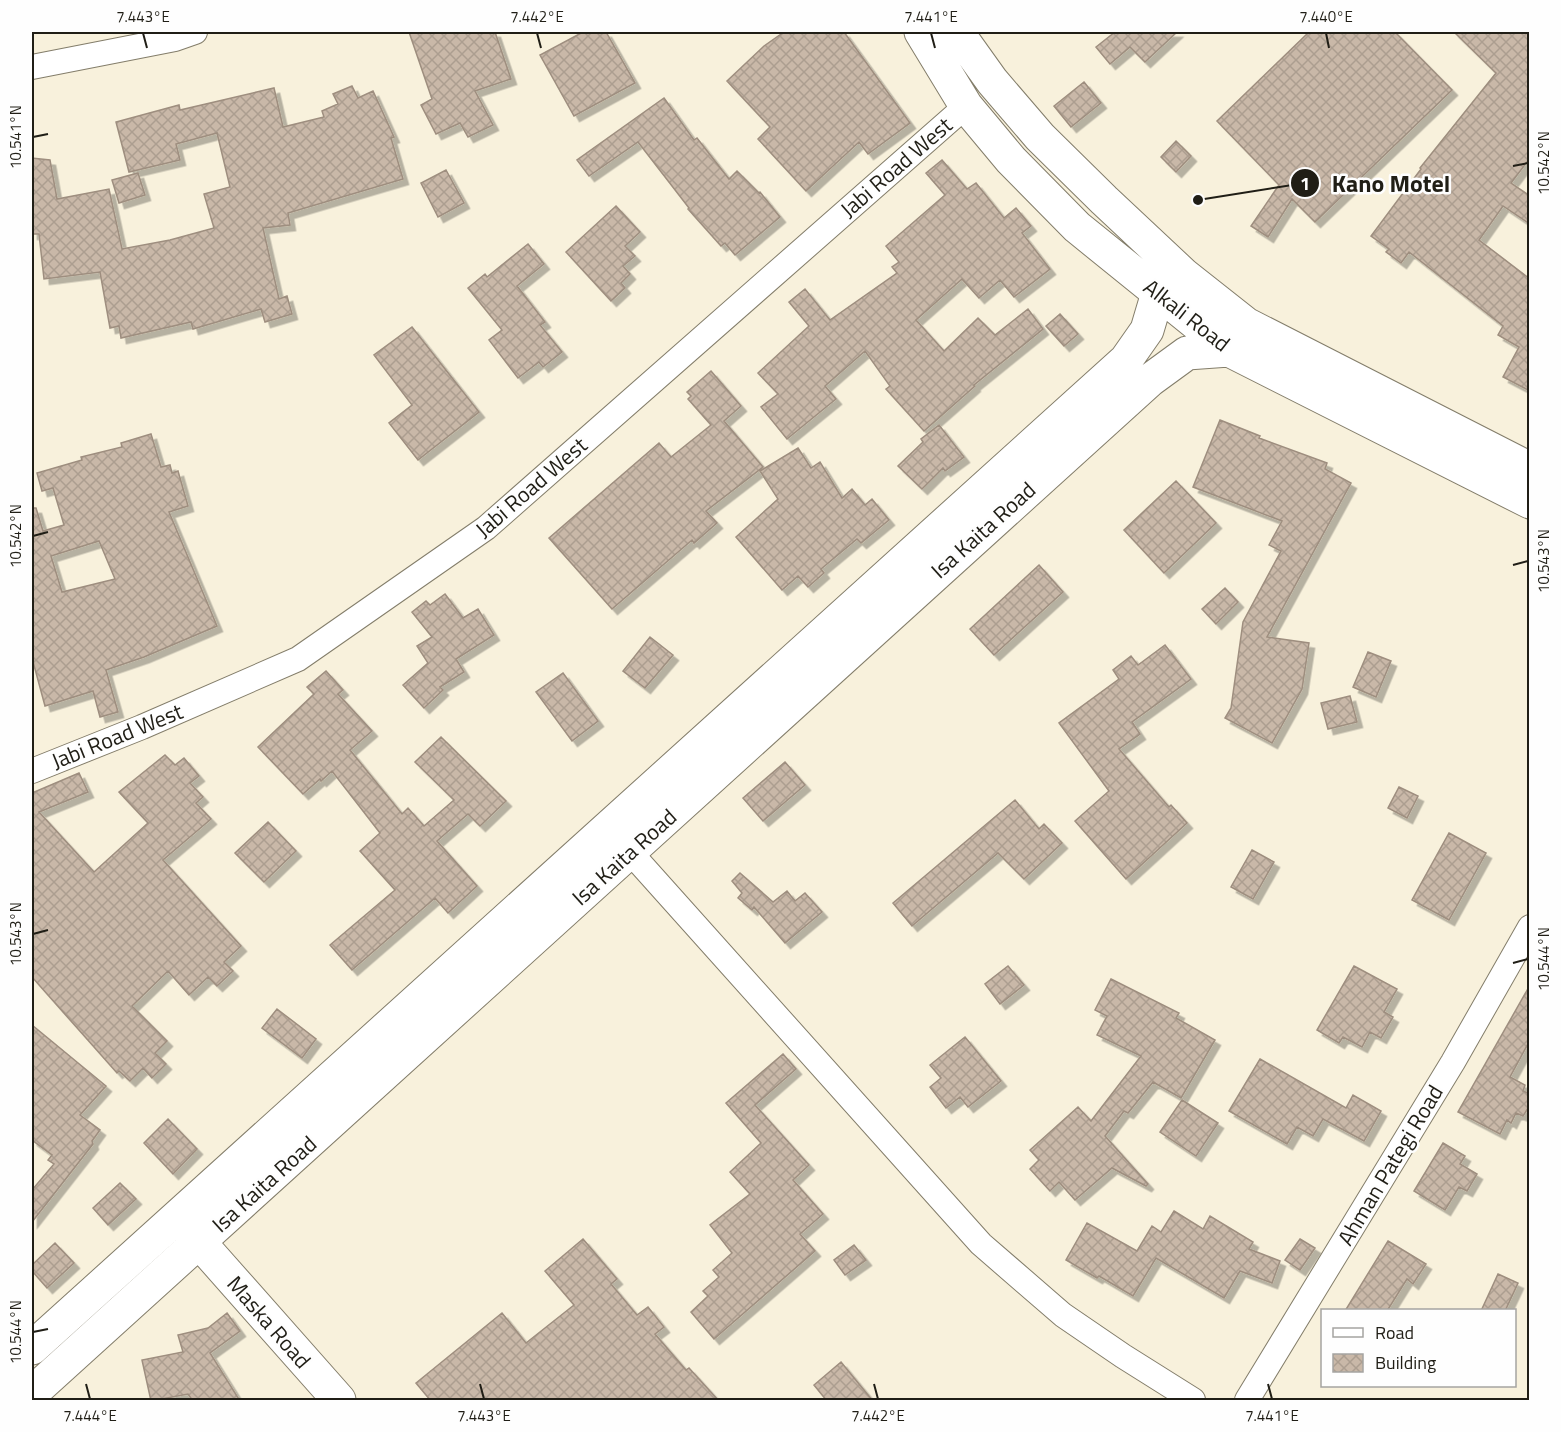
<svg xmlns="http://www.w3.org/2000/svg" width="1561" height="1432" viewBox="0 0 1561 1432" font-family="'Titillium Web',sans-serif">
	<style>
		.building { fill: url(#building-cross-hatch); stroke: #9e8e7f; stroke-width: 1.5; fill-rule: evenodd; filter: url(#shadow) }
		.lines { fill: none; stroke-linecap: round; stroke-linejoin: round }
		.street-casing { stroke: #837d6a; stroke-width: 26 }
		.secondary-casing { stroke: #837d6a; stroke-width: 35 }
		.street { stroke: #fff; stroke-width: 24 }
		.secondary { stroke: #fff; stroke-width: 33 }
		.ticks { fill: none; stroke: #201e16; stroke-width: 2 }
		.labels { text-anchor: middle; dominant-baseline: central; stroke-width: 5; stroke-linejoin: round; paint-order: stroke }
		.street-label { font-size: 22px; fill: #201e16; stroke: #fefefe }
		.leader { fill: none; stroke: #201e16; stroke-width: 2 }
		.callout-dot { fill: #201e16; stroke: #fefefe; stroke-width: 2 }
		.mark-label { font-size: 18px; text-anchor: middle; font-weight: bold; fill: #fff }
		.callout-label { font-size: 24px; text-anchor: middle; font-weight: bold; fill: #201e16; stroke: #fefefe; stroke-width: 5; stroke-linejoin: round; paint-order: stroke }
		.neatline { fill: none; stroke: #201e16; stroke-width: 2 }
		.ticks-label { font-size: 15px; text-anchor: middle; fill: #201e16 }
	</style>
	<defs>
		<pattern id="building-cross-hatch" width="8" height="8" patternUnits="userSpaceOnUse" patternTransform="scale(1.5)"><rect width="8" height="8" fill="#c9b8a8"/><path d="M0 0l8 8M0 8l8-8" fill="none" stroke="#ac9e90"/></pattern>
		<filter id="shadow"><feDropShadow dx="5.5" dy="5.5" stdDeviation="0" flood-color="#0004"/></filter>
	</defs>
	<rect width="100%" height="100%" fill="#f8f1dc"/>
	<path class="building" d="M409 32H495L511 79 475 91 493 125 468 137 460 123 436 134 421 105 432 99Z
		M583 32H606L635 83 574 116 540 55Z
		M784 32H844L910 123 868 154 859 142 806 191 758 139 770 127 727 81 764 46Z
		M1115 32H1177L1145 62 1130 47 1110 64 1096 47Z
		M1309 32H1395L1452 90 1315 222 1292 199 1268 237 1251 226 1279 185 1217 121Z
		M1454 32H1530V158L1511 183 1530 196V224L1503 206 1479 240 1530 279V391L1503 377 1519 347 1498 335 1503 326 1409 252 1401 263 1386 252 1389 249 1371 236 1421 169 1420 168 1496 73Z
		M1084 82 1101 103 1071 127 1054 106Z
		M352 86 358 98 373 91 394 137 391 138 403 179 288 213 290 225 263 228 279 299 287 296 292 314 265 322 261 309 193 329 191 322 121 338 119 326 110 328 100 272 44 279 39 234H32V158L50 160 57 199 109 189 122 249 170 240 214 228 204 194 230 187 217 133 176 144 180 160 129 172 116 122 179 105 180 110 274 88 283 127 324 117 322 111 338 104 333 94Z
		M664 98 694 140 697 138 729 179 737 171 759 193 760 192 780 217 735 255 725 243 721 246 688 209 689 208 638 142 589 176 577 160Z
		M1176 141 1191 156 1176 172 1161 157Z
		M942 160 967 189 976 183 1004 218 1016 208 1031 226 1022 233 1050 269 1014 297 1000 280 979 298 962 279 916 320 944 351 978 318 995 335 1028 309 1043 329 974 385 975 386 924 431 886 389 890 386 865 351 825 386 836 399 787 439 761 407 778 394 758 373 809 326 789 302 805 289 830 320 897 273 892 267 899 262 886 246 945 195 926 173Z
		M446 170 464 203 438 217 421 183Z
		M138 173 145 195 119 203 112 180Z
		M616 206 640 232 625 246 635 256 623 266 630 274 621 283 625 288 611 301 566 252Z
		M528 244 544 264 517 286 545 322 540 325 562 352 543 367 539 362 518 378 489 340 502 330 468 288 485 274 487 277Z
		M1060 314 1078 334 1064 346 1046 326Z
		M412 327 479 412 418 460 389 423 412 405 374 355Z
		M711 371 741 406 724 421 763 467 706 511 717 523 694 543 692 540 612 609 549 538 659 443 671 457 711 425 688 399 691 396 687 392Z
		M1220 420 1260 436 1259 438 1327 463 1325 469 1351 483 1267 637 1309 643 1302 689 1272 743 1225 718 1231 708 1243 622 1281 551 1269 545 1282 521 1193 487Z
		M939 425 964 457 945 471 943 468 922 489 898 466 923 442 921 439Z
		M151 434 161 467 170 465 172 473 178 471 188 506 169 512 217 626 144 657 106 670 118 712 100 717 93 691 45 706 32 658V508H36L43 531 64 525 53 488 42 491 37 473 82 460 81 457 122 447 121 443ZM99 541 115 579 62 592 51 556Z
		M798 448 811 468 820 462 842 498 852 489 865 505 872 499 889 520 861 543 857 539 821 569 824 573 808 587 798 576 782 590 736 537 778 499 760 471Z
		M1176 481 1216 523 1164 573 1124 530Z
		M1039 565 1063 592 994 655 970 629Z
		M1225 588 1238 602 1216 624 1202 609Z
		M445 594 463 618 478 609 494 635 456 659 464 672 440 687 443 690 424 708 403 685 428 663 417 646 432 637 412 612 426 601 430 605Z
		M650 637 673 655 645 688 623 671Z
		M1165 645 1191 679 1132 722 1140 734 1119 749 1169 807 1171 805 1187 823 1126 879 1075 821 1109 791 1059 723 1119 679 1113 670 1131 656 1138 665Z
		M1368 652 1391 661 1376 697 1353 687Z
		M326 671 343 690 338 694 372 731 350 750 402 814 408 808 424 826 454 800 415 762 441 737 506 801 480 826 468 814 437 841 477 886 448 913 435 898 352 970 330 945 395 890 360 851 380 833 332 771 321 781 320 779 303 794 258 747 314 694 307 687Z
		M563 673 598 721 572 741 536 692Z
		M1350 696 1357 722 1328 729 1321 703Z
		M165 755 175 765 184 758 199 776 190 783 203 797 196 803 211 819 163 860 241 946 224 962 233 971 217 986 208 977 189 995 168 971 132 1006 167 1041 155 1053 166 1064 152 1078 143 1068 130 1081 119 1071 117 1073 32 977V793L79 773 88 792 39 812 94 872 148 823 119 792Z
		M785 762 805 785 763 821 743 798Z
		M1399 787 1418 796 1407 818 1388 808Z
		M1015 800 1039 829 1044 824 1062 843 1024 879 998 853 912 926 893 903Z
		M268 822 296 851 264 882 235 853Z
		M1449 833 1486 853 1449 920 1412 900Z
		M1252 850 1274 862 1253 899 1231 887Z
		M740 873 773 902 787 891 795 901 805 893 822 912 785 943 754 907 752 910 738 898 742 893 732 881Z
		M1008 966 1024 985 1000 1004 985 984Z
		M1354 966 1397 989 1384 1012 1393 1017 1381 1038 1370 1032 1362 1047 1343 1037 1339 1043 1317 1030Z
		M1111 979 1179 1013 1176 1018 1215 1040 1181 1098 1153 1082 1128 1113 1124 1111 1105 1136 1148 1184 1146 1186 1112 1168 1075 1200 1059 1182 1050 1191 1030 1169 1039 1160 1030 1150 1078 1107 1091 1121 1141 1056 1097 1035 1107 1016 1095 1010Z
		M1530 985V1040L1510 1077 1525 1085 1523 1091 1530 1094V1105L1523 1116 1516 1113 1511 1123 1507 1120 1500 1134 1458 1112Z
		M277 1009 316 1039 302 1058 262 1028Z
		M32 1025 106 1086 80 1115 100 1130 92 1141 93 1144 32 1222V1190L54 1164 48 1160 52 1155 32 1140Z
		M965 1037 1001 1081 968 1107 960 1097 946 1108 930 1087 941 1078 930 1065Z
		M783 1054 796 1069 755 1105 809 1165 793 1180 823 1214 800 1234 815 1251 714 1339 691 1312 708 1296 703 1291 719 1277 713 1270 732 1253 710 1225 750 1194 730 1172 761 1143 726 1103Z
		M1260 1059 1346 1108 1353 1095 1381 1111 1364 1141 1323 1119 1313 1136 1297 1127 1287 1144 1229 1111Z
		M1182 1100 1218 1123 1196 1156 1160 1132Z
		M168 1119 197 1149 173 1174 144 1143Z
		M1443 1143 1465 1156 1460 1164 1477 1174 1467 1191 1459 1187 1445 1210 1414 1191Z
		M120 1183 136 1199 108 1225 93 1208Z
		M1174 1211 1203 1229 1210 1216 1253 1242 1249 1249 1280 1261 1272 1283 1240 1271 1224 1298 1156 1258 1133 1296 1099 1276 1097 1278 1066 1260 1087 1223 1137 1251 1152 1226 1161 1232Z
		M583 1239 617 1279 611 1284 637 1315 648 1307 664 1327 655 1334 686 1370 689 1368 719 1401H431L416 1383 502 1313 526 1343 574 1305 545 1271Z
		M1300 1239 1315 1248 1300 1270 1285 1260Z
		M1388 1241 1426 1264 1413 1284 1407 1279 1387 1311H1345Z
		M55 1243 74 1263 47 1288 32 1271V1265Z
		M854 1245 866 1260 845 1275 834 1260Z
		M1498 1274 1518 1283 1505 1311H1481Z
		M227 1313 240 1331 210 1353 240 1401H193L188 1394 151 1401 142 1360 183 1352 178 1335 208 1328Z
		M841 1362 873 1401H827L814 1385Z"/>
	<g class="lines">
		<defs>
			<path id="street" d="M32 67 175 39 195 32
				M32 771 142 727 298 659 486 528 966 106
				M630 852 981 1244 1063 1315 1123 1356 1193 1400
				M1247 1400 1453 1062 1530 927"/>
			<path id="secondary" d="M921 32 966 106 1011 160 1077 227 1229 350 1530 502
				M957 32 992 81 1040 137 1104 200 1184 275 1246 324 1530 469
				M200 1243 339 1400
				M32 1348 1126 360 1147 330 1158 293
				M32 1393 1150 380 1187 353 1229 350"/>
		</defs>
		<use href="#street" class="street-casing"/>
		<use href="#secondary" class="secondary-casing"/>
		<use href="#street" class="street"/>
		<use href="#secondary" class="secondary"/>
	</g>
	<path class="ticks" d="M143 33 147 48M537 33 541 48M931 33 935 48M1326 33 1329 48M33 137 48 134M1513 166 1528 163M33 536 48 532M1513 565 1528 561M33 934 48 930M1513 963 1528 959M33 1332 48 1329M86 1384 90 1399M480 1384 484 1399M874 1384 878 1399M1268 1384 1272 1399"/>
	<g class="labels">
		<g class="street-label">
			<text transform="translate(896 167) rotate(-41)">Jabi Road West</text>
			<text transform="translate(1187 315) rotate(38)">Alkali Road</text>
			<text transform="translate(531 487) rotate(-41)">Jabi Road West</text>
			<text transform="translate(983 530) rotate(-42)">Isa Kaita Road</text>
			<text transform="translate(117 736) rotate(-22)">Jabi Road West</text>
			<text transform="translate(624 857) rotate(-42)">Isa Kaita Road</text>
			<text transform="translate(1390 1165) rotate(-59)">Ahman Pategi Road</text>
			<text transform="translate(264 1184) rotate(-42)">Isa Kaita Road</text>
			<text transform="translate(269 1322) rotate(49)">Maska Road</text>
		</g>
	</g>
	<path class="leader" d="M1198 200L1305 183"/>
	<g class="callout-dot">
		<circle cx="1198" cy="200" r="6"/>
		<circle cx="1305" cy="183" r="15"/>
	</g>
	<g class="mark-label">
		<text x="1305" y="190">1</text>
	</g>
	<g class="callout-label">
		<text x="1391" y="192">Kano Motel</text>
	</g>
	<rect width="1561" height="1432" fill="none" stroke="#fefefe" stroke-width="66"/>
	<rect x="1321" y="1309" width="195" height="78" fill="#fefefe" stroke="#a5a4a1" stroke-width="1.5"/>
	<rect x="1333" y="1328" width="30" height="9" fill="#ffffff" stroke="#a5a4a1" stroke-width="1.5"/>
	<text x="1375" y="1339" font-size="18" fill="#201e16">Road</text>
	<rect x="1333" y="1354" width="30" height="18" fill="url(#building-cross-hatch)" stroke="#a5a4a1" stroke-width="1.5"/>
	<text x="1375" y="1369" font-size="18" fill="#201e16">Building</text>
	<rect x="33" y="33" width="1495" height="1366" class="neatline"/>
	<g class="ticks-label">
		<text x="143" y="22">7.443°E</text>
		<text x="537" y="22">7.442°E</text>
		<text x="931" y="22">7.441°E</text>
		<text x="1326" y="22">7.440°E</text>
		<text transform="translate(16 137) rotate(-90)" y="5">10.541°N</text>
		<text transform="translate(1544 163) rotate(-90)" y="5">10.542°N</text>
		<text transform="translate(16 536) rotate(-90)" y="5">10.542°N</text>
		<text transform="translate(1544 561) rotate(-90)" y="5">10.543°N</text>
		<text transform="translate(16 934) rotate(-90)" y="5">10.543°N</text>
		<text transform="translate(1544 959) rotate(-90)" y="5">10.544°N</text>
		<text transform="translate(16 1332) rotate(-90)" y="5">10.544°N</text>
		<text x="90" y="1421">7.444°E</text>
		<text x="484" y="1421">7.443°E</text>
		<text x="878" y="1421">7.442°E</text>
		<text x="1272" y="1421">7.441°E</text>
	</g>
</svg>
